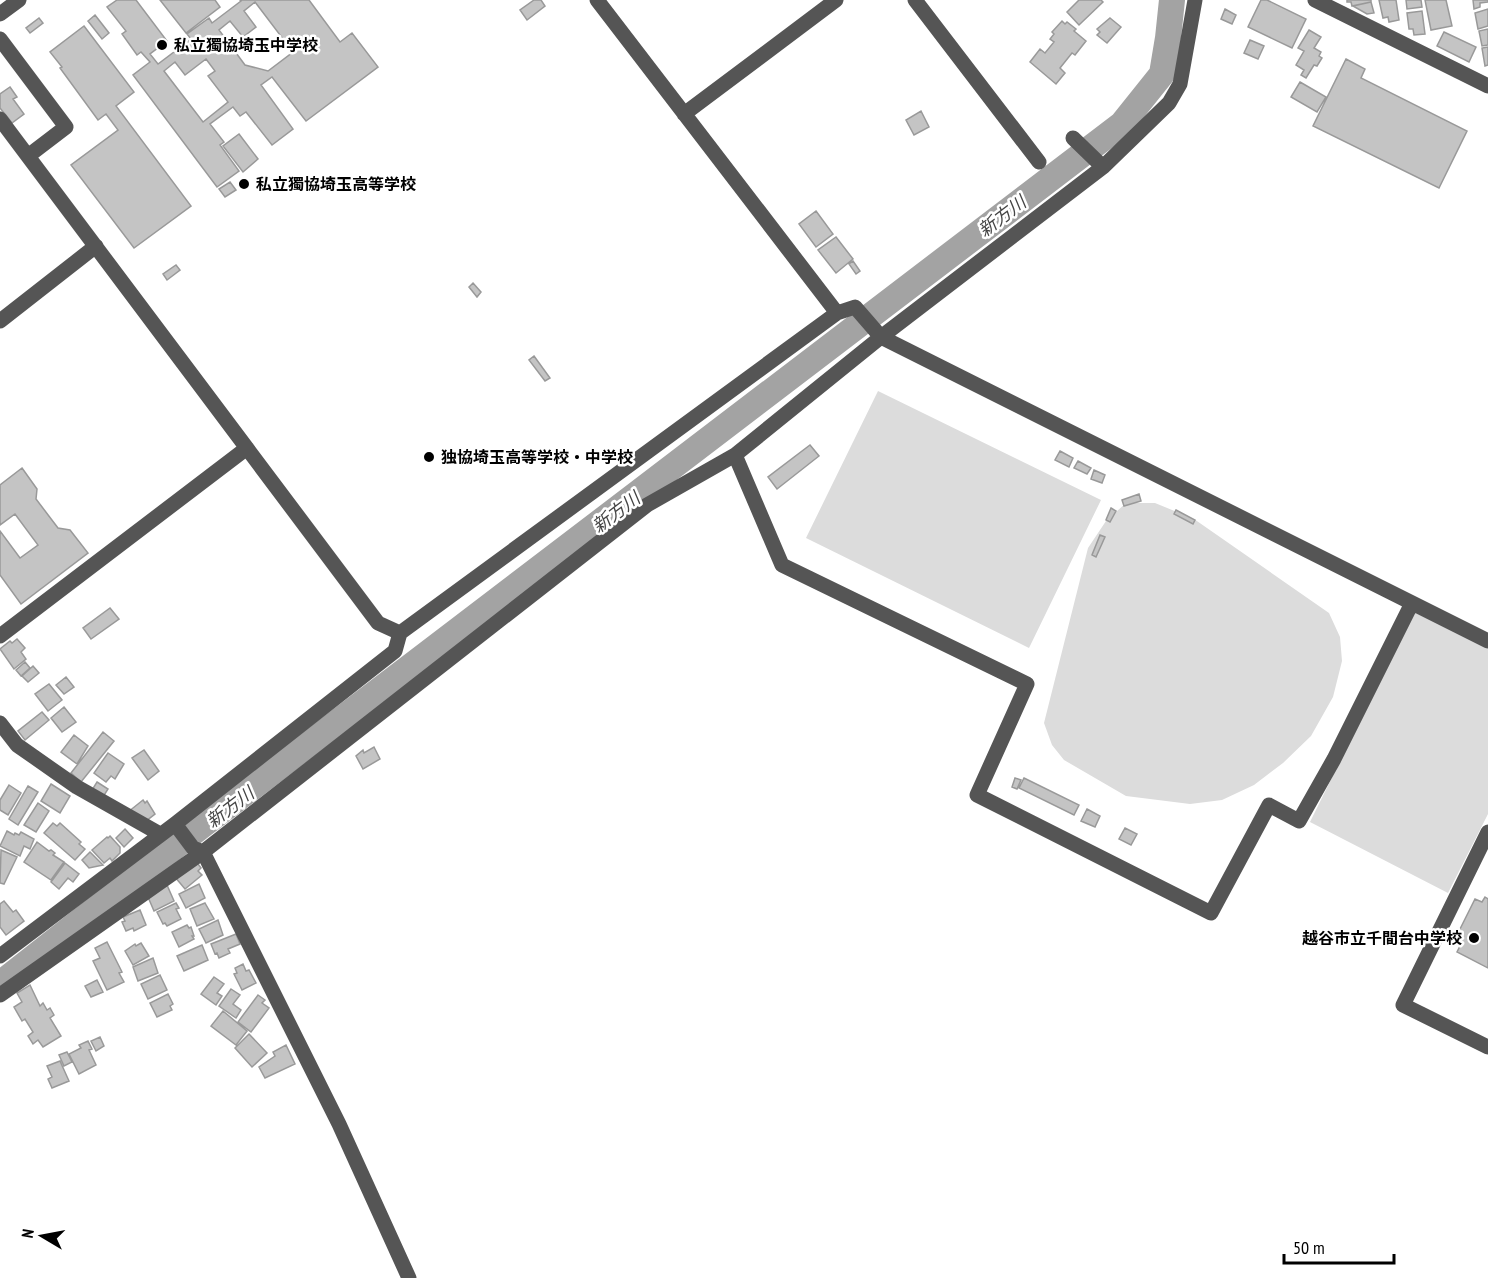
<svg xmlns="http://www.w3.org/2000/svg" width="1488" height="1278" viewBox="0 0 1488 1278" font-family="'PT Sans Narrow','Noto Sans JP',sans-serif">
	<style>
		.green { fill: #dcdcdc }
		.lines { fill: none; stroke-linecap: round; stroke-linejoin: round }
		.river { stroke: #a3a3a3; stroke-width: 26 }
		.building { fill: #c4c4c4; stroke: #999; stroke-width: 1.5; fill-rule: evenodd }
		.minor { stroke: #555; stroke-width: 15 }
		.poi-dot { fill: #000; stroke: #fff; stroke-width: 2 }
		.labels { text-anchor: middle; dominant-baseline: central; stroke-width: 5; stroke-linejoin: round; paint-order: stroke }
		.poi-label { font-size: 16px; font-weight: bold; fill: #000; stroke: #fff; text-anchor: start }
		.water-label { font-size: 18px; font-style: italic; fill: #444; stroke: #fff }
	</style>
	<rect width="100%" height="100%" fill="#fff"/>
	<path class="green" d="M878 391 1101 500 1029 648 806 538Z
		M1126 503H1155L1194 519 1329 613 1340 637 1342 661 1333 697 1311 736 1283 763 1254 785 1222 800 1190 804 1126 796 1064 760 1052 745 1044 723 1088 548 1106 521Z
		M1414 612 1488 648V814L1448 893 1310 822Z"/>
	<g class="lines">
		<path class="river" d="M0 984 200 827 1122 124 1162 74 1168 38 1172 0"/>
	</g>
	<path class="building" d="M117 0H136L167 41 150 54 158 64 191 39 187 34 209 18 212 23 241 1 240 0H309L340 42 352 33 378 67 306 121 272 77 261 85 293 129 272 145 246 112 240 116 233 107 210 124 224 142 220 145 239 171 217 187 133 75 150 62 141 52 137 55 122 34 126 31 107 7ZM255 2 293 52 268 71 245 65 219 30 230 21 243 37 256 27 244 11ZM206 59 215 71 208 76 228 102 203 122 164 71 175 62 185 75Z
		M160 0H215L220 7 186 33Z
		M534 0H541L545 6 527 20 520 10Z
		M1079 0H1101L1103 2 1079 25 1067 12Z
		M1261 0H1267L1306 19 1292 48 1248 27Z
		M1347 0H1371V2L1352 6 1351 2H1347Z
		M1379 0H1396L1399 20 1389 22 1388 17 1383 18Z
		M1406 0H1421L1422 7 1407 9Z
		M1425 0H1446L1452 26 1431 30Z
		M1473 0H1488V2L1480 3V7L1474 9Z
		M1371 2 1374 13 1367 14 1353 6Z
		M1225 9 1236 15 1232 24 1221 19Z
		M1488 9V26L1478 29 1475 13Z
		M1422 11 1425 34 1414 35 1413 29H1409L1407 13Z
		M95 15 109 33 102 39 88 21Z
		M39 18 43 23 30 33 26 28Z
		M1110 18 1121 27 1107 43 1097 35 1100 32 1097 29Z
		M1062 21 1065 24 1067 22 1076 29 1074 31 1086 41 1075 55 1072 53 1060 68 1065 73 1056 84 1030 62 1040 49 1045 53 1054 42 1050 39 1054 34 1052 32Z
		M84 26 134 92 116 106 191 206 134 248 71 165 118 130 106 114 98 120 60 68 62 67 50 52Z
		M1488 29V45L1482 46 1479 31Z
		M1309 30 1321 37 1314 48 1321 52 1319 56 1322 58 1317 66 1314 65 1306 78 1301 75 1304 70 1296 65 1304 51 1298 48Z
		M1444 32 1476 47 1469 62 1437 46Z
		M1250 40 1264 46 1258 59 1244 53Z
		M1488 47V65L1485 66 1482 48Z
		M1346 59 1365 69 1361 78 1467 131 1439 188 1313 126Z
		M1300 82 1326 97 1317 112 1291 97Z
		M10 87 17 97 13 99 24 114 12 123 0 108V94Z
		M921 111 929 127 914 135 906 120Z
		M239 134 258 159 243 172 223 146Z
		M230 182 236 190 225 197 219 189Z
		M816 211 833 234 816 247 799 224Z
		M836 237 853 259 836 273 818 250Z
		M853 261 860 271 856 274 849 264Z
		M176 265 180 270 167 280 163 274Z
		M473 283 481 292 477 297 469 287Z
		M534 356 550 378 545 381 529 360Z
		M810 445 819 456 777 489 768 477Z
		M1060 451 1073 458 1069 467 1055 460Z
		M1078 461 1091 468 1087 474 1074 468Z
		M22 468 37 489 36 499 58 528 70 530 88 553 21 604 0 575V531L20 558 38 545 15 514 0 525V485Z
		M1094 470 1105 475 1102 483 1091 479Z
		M1139 494 1141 501 1124 506 1122 500Z
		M1111 508 1116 511 1110 522 1106 520Z
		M1176 510 1195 520 1193 524 1174 514Z
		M1100 535 1105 537 1096 557 1092 555Z
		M110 608 119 619 91 639 83 628Z
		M17 639 25 648 21 652 26 659 14 669 0 649 10 641 12 643Z
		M25 662 30 668 21 676 16 670Z
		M33 666 39 673 28 682 22 676Z
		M66 677 74 687 64 694 56 685Z
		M49 684 62 700 48 711 35 694Z
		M64 707 76 722 62 732 51 718Z
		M42 712 49 720 25 740 18 731Z
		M103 732 114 741 81 782 71 773Z
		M74 735 88 746 77 764 61 752Z
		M374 747 380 759 363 769 356 756 363 750 364 753Z
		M144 750 159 771 148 780 132 758Z
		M108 753 124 764 115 779 111 776 106 782 94 773Z
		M1015 778 1021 780 1017 789 1012 787Z
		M1024 778 1079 805 1074 815 1019 788Z
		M97 782 108 789 103 797 92 790Z
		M51 784 70 796 60 813 41 801Z
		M9 785 21 793 8 815 0 810V800Z
		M28 786 38 792 18 825 9 819Z
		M143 800 145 803 147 801 155 814 146 821 128 812Z
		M38 803 49 811 36 832 24 825Z
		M1087 809 1100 816 1095 827 1081 821Z
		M53 823 57 826 60 823 81 842 79 844 85 849 75 860 44 833Z
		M1125 828 1137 834 1131 845 1119 839Z
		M125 829 133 838 124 847 116 838Z
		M7 831 14 835 15 833 19 835 21 832 34 839 30 849 24 846 20 856 0 846Z
		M110 836 120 847V853L112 861 110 858 104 863 92 850 107 837 108 838Z
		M37 842 49 851 51 850 55 853 53 855 64 862 51 880 24 862Z
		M1 850 17 857 4 884 0 883Z
		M90 852 103 865 89 868 82 860Z
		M195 860 201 868 198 871 202 875 185 889 175 877Z
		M65 863 79 874 73 882 68 878 59 889 51 882Z
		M199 884 205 898 186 908 179 894Z
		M167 885 174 901 154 911 148 897Z
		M1485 897 1488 899V968L1457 952 1460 946 1453 943 1475 899 1482 902Z
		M4 901 13 912 16 910 24 921 6 935 0 927V904Z
		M176 903 179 908 176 909 181 919 167 926 165 923 163 924 157 912Z
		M205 903 214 919 197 926 190 909Z
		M140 910 146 925 134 931 133 928 126 931 122 922 125 921 123 917Z
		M218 920 223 935 206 943 199 929Z
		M187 925 189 928 191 927 194 936H192L194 939 179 947 172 932Z
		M236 934 240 944 228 949 230 953 219 958 217 953 215 954 211 944Z
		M107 942 122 972 119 973 124 982 107 990 93 961 100 958 95 948Z
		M141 943 149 956 133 965 125 951 135 944 136 946Z
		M202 945 208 960 184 971 177 956Z
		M153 958 158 973 138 981 133 967Z
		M243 964 246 971 249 970 256 983 242 990 234 974 237 973 235 968Z
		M160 975 167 990 148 999 141 984Z
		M214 977 224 984 217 993 222 996 216 1005 201 994Z
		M97 980 103 992 91 997 85 986Z
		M30 985 40 1006 43 1003 47 1010 50 1008 54 1015 50 1018 61 1036 43 1047 38 1040 33 1044 28 1036 33 1032 25 1019 22 1021 14 1007 22 1002 17 993Z
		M231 989 240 995 233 1004 241 1010 236 1018 219 1006Z
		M168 994 173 1004 170 1006 172 1010 157 1017 150 1003Z
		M258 995 265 1000 262 1003 269 1008 251 1032 238 1022Z
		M223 1011 247 1031 236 1045 211 1026Z
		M249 1034 267 1053 252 1067 235 1048Z
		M100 1037 104 1046 96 1051 91 1041Z
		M88 1041 92 1049 89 1050 96 1065 79 1074 69 1054 81 1048 79 1045Z
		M286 1045 295 1064 265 1078 259 1067 275 1056 273 1052Z
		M67 1052 72 1062 64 1066 59 1055Z
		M60 1061 69 1081 52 1088 48 1079 52 1077 47 1066Z"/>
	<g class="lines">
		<path class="minor" d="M597 0 837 313
			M915 0 1039 162
			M1315 0 1488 86
			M0 14 19 0
			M0 39 66 127 28 156
			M684 114 836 0
			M0 119 378 623 400 633
			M1073 138 1103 167
			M0 321 96 246
			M735 455 782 565 1027 684 977 795 1211 913 1269 805 1299 821 1334 759 1412 603
			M0 636 247 448
			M0 723 17 745 77 787 160 834
			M175 824 193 848 203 852 339 1124 409 1278
			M1488 832 1403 1005 1488 1047
			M0 956 175 824 395 651 400 633 837 313 855 307 881 337 1488 641
			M0 995 203 852 647 505 735 455 881 337 1103 167 1169 103 1180 84 1195 0"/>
	</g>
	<g class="poi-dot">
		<circle cx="162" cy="45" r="6"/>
		<circle cx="244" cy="184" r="6"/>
		<circle cx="429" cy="457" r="6"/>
		<circle cx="1474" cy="938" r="6"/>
	</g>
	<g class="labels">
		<g class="poi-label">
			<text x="174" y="45">私立獨協埼玉中学校</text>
			<text x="256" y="184">私立獨協埼玉高等学校</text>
			<text x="441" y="457">独協埼玉高等学校・中学校</text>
			<text x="1462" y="938" text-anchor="end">越谷市立千間台中学校</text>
		</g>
		<g class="water-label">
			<text transform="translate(1002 216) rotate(-37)">新方川</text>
			<text transform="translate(616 512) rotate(-37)">新方川</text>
			<text transform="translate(230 807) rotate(-37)">新方川</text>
		</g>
	</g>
	<g transform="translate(42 1236) rotate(280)" stroke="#ffffff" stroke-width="4.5" paint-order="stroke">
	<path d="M0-4.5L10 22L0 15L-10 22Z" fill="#000000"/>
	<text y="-9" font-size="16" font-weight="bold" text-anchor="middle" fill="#000000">N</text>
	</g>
	<path d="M1284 1254v9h110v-9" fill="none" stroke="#000000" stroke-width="3"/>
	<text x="1293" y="1254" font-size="18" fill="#000000" stroke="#ffffff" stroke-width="4.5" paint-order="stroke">50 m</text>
</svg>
